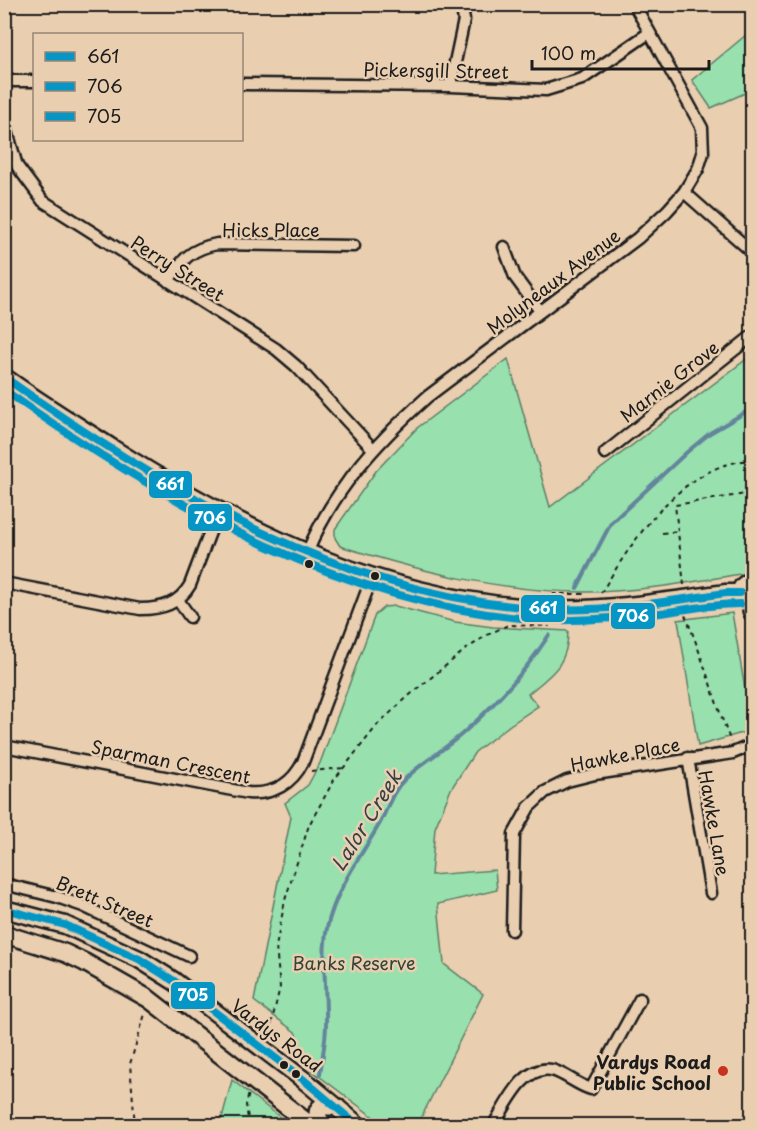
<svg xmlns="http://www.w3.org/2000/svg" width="757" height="1130" viewBox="0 0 757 1130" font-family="'Playpen Sans',sans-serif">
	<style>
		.green { fill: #98e0ae; stroke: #5a7e65; stroke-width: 1.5 }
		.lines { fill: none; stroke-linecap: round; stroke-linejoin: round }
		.stream { stroke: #63859c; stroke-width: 4 }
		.street-casing { stroke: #1c1c1c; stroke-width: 15 }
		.secondary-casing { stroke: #1c1c1c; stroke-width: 21 }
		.path { stroke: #1c1c1c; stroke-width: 2; stroke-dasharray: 4.5 4.5; stroke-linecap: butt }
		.street { stroke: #e9ceb0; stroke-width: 10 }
		.secondary { stroke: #e9ceb0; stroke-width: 16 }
		.bus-1-casing { stroke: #e9ceb0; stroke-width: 12 }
		.bus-2-casing { stroke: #e9ceb0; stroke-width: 12 }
		.bus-3-casing { stroke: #e9ceb0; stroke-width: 12 }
		.bus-1 { stroke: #0696c5; stroke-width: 8 }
		.bus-2 { stroke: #0696c5; stroke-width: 8 }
		.bus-3 { stroke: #0696c5; stroke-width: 8 }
		.bus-dot { fill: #1c1c1c; stroke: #e9ceb0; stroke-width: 2 }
		.poi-dot { fill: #c8321e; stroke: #e9ceb0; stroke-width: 2 }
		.labels { text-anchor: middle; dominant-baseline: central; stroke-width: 5; stroke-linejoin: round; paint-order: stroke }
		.street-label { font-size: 18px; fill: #1c1c1c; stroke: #e9ceb0 }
		.park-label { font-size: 18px; fill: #354339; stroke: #e9ceb0 }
		.poi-label { font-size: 18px; font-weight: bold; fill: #1c1c1c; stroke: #e9ceb0; text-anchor: end }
		.water-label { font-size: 20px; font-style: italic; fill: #343f47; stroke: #e9ceb0 }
		.line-badge { stroke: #e9ceb0; stroke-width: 2 }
		.badge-label { font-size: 16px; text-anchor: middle; font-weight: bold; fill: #fff }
	</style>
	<rect width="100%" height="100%" fill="#e9ceb0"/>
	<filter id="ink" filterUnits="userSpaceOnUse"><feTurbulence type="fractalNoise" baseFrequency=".0167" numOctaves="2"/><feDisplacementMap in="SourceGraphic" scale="12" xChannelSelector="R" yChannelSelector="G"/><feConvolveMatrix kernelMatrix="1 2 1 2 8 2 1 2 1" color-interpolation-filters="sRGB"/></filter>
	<g filter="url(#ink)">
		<path class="green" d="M752 30V90L711 108 692 80Z
			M752 355V572C697 581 641 592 585 592 501 592 420 571 340 546L335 538V529L376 471 417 428 508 359 550 507Z
			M395 606 455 622 493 627 568 631C568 665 552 674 528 694L538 706 510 725 475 752 451 789 435 828 431 875 495 870 497 890 438 904 444 964 483 994 417 1126 384 1125 311 1070 295 1032 254 1001 291 817 285 803 308 785 320 763 375 615 384 607Z
			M732 613 752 730 698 746 678 620Z
			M232 1080 290 1125H220Z"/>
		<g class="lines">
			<path class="stream" d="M577 588 611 523 687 452 710 433 746 412 752 411
				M320 1074C322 1058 326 1041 326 1024 327 996 321 955 327 928 336 888 360 858 380 823 388 808 392 791 405 779 422 762 444 750 462 734 495 705 525 672 549 635"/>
			<defs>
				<path id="street" d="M4 81H34
					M242 84 450 86 546 90 582 79 649 33
					M450 86 464 20 461 4
					M4 96 7 131 17 166 43 201 276 349 296 366 373 449
					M684 192 752 252
					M504 247 515 277 540 311
					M168 281C183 259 190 249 217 244L354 246
					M605 453 752 336
					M307 553C333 490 376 443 427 397L638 238 667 211 684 192 698 169 703 153 702 128 634 4
					M4 583 140 609C162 609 179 604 190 585L218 511
					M178 600 190 617
					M4 746 248 793C273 795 292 784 303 762L372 577
					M688 758 711 893
					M4 884 57 897 83 906 189 956
					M512 930 514 834 529 807 545 792 567 781 595 774 733 753 752 745
					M493 1126C506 1106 523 1064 552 1070 566 1074 577 1085 591 1089L640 999"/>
				<path id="secondary" d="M4 377C40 403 78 426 115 450 250 535 387 602 549 609 609 611 667 601 726 593H740
					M740 593C741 586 746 582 752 583
					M750 602 752 612
					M4 909 65 925 139 959 174 981 304 1080 359 1126
					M4 934 65 953 84 962 149 999 312 1126
					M325 1126C318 1120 314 1112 322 1106L337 1107"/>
			</defs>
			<use href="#street" class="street-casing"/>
			<use href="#secondary" class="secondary-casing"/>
			<path class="path" d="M662 533 678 531
				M684 585 675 505 752 493
				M601 593C630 545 669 484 725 465 734 462 744 461 752 459
				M552 594H584
				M685 615C703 657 714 700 731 742
				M311 771 344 768
				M275 1041 271 1025 280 987 276 947 285 900 309 825 334 780 379 723 411 694 465 650 487 635 508 625 549 626V624
				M135 1126 130 1064 145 1014
				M249 1126 246 1105 249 1093"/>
			<use href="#street" class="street"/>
			<use href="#secondary" class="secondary"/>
			<defs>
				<path id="bus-1" d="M4 377C165 491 349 600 550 609 609 612 668 601 726 593H740"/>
				<path id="bus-2" d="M4 390C163 502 352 612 550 620 589 621 629 617 668 612 692 608 716 604 740 604"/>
				<path id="bus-3" d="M4 909 65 925 139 959 174 981 304 1080 358 1126"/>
			</defs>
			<use href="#bus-1" class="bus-1-casing"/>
			<use href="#bus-2" class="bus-2-casing"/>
			<use href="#bus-3" class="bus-3-casing"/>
			<use href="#bus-1" class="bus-1"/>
			<use href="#bus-2" class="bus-2"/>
			<use href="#bus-3" class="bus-3"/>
		</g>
	</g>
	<g class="bus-dot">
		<circle cx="309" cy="564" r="5"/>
		<circle cx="375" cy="576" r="5"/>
		<circle cx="284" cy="1065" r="5"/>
		<circle cx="296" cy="1074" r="5"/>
	</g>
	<circle class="poi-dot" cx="723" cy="1071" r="6"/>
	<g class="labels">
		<g class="street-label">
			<text transform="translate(436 70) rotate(1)">Pickersgill Street</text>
			<text x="271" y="229">Hicks Place</text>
			<text transform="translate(178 268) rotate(32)">Perry Street</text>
			<text transform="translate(553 281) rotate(-37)">Molyneaux Avenue</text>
			<text transform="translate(669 381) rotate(-38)">Marnie Grove</text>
			<text transform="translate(625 754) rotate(-11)">Hawke Place</text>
			<text transform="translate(171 761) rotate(11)">Sparman Crescent</text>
			<text transform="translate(715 823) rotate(80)">Hawke Lane</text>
			<text transform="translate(105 901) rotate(23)">Brett Street</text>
			<text transform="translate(277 1035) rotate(37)">Vardys Road</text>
		</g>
		<g class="park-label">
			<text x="354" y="962">Banks Reserve</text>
		</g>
		<g class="poi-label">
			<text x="711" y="1061">Vardys Road<tspan x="711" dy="21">Public School</tspan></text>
		</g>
		<g class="water-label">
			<text transform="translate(366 820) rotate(-58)">Lalor Creek</text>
		</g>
	</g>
	<g class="line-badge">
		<rect x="148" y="470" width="45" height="29" rx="6" fill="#0696c5"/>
		<rect x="187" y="503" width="46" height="29" rx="6" fill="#0696c5"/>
		<rect x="520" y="594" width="46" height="29" rx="6" fill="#0696c5"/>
		<rect x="610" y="602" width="46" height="28" rx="6" fill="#0696c5"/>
		<rect x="170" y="981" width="46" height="29" rx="6" fill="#0696c5"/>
	</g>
	<g class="badge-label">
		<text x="170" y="490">661</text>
		<text x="210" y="524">706</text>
		<text x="543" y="614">661</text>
		<text x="633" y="622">706</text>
		<text x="193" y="1001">705</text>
	</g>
	<rect width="757" height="1130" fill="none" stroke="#e9ceb0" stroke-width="24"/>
	<rect x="12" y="12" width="733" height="1106" fill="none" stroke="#1c1c1c" stroke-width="2" filter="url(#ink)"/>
	<rect x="33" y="33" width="210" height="108" fill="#e9ceb0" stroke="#978775" stroke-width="1.5"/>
	<rect x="45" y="52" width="30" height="9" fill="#0696c5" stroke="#978775" stroke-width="1.5"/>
	<text x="87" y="63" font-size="18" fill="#1c1c1c">661</text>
	<rect x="45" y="82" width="30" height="9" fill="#0696c5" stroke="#978775" stroke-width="1.5"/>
	<text x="87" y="93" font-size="18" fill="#1c1c1c">706</text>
	<rect x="45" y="112" width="30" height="9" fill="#0696c5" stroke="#978775" stroke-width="1.5"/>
	<text x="87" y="123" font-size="18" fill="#1c1c1c">705</text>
	<path d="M532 60v9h177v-9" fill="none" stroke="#1c1c1c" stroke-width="3"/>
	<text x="541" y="60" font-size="18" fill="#1c1c1c" stroke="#e9ceb0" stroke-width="4.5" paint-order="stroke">100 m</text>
</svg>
